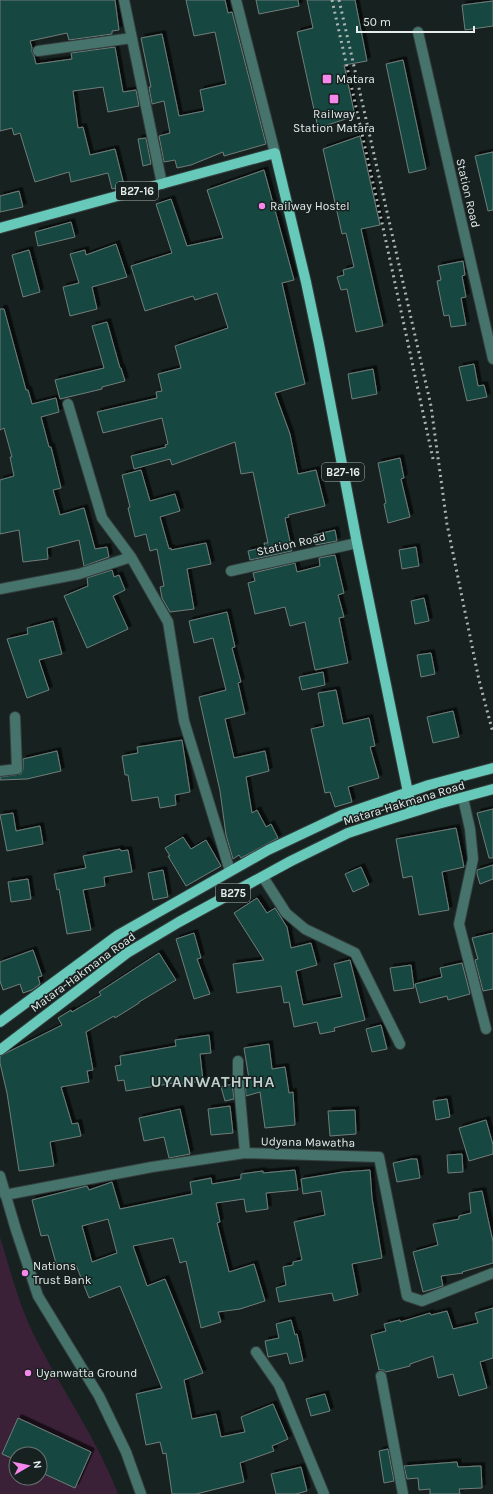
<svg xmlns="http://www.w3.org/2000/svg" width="493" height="1494" viewBox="0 0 493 1494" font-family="Karla,sans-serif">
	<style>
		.green { fill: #3a2137; fill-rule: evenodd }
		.building { fill: #164741; stroke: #707d7a; fill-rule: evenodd; filter: url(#shadow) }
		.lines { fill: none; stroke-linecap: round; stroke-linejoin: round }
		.minor-casing { stroke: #343e3c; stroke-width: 12 }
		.major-casing { stroke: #343e3c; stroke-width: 12 }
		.minor { stroke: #46736c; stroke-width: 10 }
		.major { stroke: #66c9ba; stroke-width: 10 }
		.rail { stroke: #adb5b3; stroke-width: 3; stroke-dasharray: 2 4; stroke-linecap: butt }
		.poi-dot { fill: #f688ec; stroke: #172220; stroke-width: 1.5 }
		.labels { text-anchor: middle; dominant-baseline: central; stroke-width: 3; stroke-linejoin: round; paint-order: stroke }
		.shield { fill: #172220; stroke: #a7afae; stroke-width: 1 }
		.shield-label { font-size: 11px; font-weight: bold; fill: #e5eceb }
		.poi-label { font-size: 12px; fill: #e5eceb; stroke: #172220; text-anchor: start }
		.street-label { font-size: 12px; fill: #e5eceb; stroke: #172220 }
		.district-label { font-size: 16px; font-weight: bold; letter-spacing: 1px; fill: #c1cfcc; stroke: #172220 }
	</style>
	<defs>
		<filter id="shadow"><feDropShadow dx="3.5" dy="-3.5" stdDeviation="0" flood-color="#0009"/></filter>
	</defs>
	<rect width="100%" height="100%" fill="#172220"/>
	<path class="green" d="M0 1237C11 1273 20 1309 38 1343 64 1393 98 1441 118 1494H0ZM16 1454H40V1478H16Z"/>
	<path class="building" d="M0 0H115L119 30 112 31V34L69 40 67 33 30 41 32 48V52L34 56 36 64 72 59 71 53 115 47 123 92 136 90 139 106 108 112 103 87 73 91 78 128 83 127 90 155 115 149 123 181V186L112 189 108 173 71 182 69 172 35 182 20 133 14 135 12 128 0 131Z
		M186 0H225L228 13 232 12 266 144 224 156 223 152 191 165 177 168 175 160 164 162 159 136 170 133 164 101 152 104 149 87H151L141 38 162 34 179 116 204 111 200 90 226 84 215 32 194 36Z
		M256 0H298L299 6 259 14Z
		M307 0H355L367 61 344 65 355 116 318 128 297 32 313 28Z
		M493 1V26L465 30 462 5Z
		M403 60 426 169 409 173 386 64Z
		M360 136 380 225 361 229 383 326 356 332 347 289 341 290 337 277 344 275 343 270 354 267 346 233 342 234 323 149Z
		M146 138 151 164 143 166 138 139Z
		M493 152V210L488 211 475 156Z
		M264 170 294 280 282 283 305 384 275 393 290 434 298 474 316 470 325 506 288 515 289 517 285 518 292 551 250 560 248 551 265 547 264 543H268L253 472 241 474 235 442 172 465 170 459 134 469 131 456 166 447 165 445 168 444 162 418 103 433 97 412 157 398 156 392 162 391 158 374 181 368 175 346 228 328 217 293 195 300 193 296 145 311 131 266 172 253 156 204 171 199 187 246 223 238 207 190Z
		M19 191 23 207 0 212V196Z
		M71 222 75 237 38 246 35 232Z
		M116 244 127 277 92 287 97 309 70 316 63 287 79 283 70 254 85 250 86 255Z
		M29 250 40 292 23 297 12 255Z
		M463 261 465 275 462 276 466 297 461 298 466 325 451 327 449 315 444 316 437 281 441 280 438 266Z
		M0 309H4L26 390H28L32 404 56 398 59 412 41 417 49 447H51L61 488 53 490 60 515 84 508 95 549 107 547 109 557 84 566 79 540 47 548 48 559 23 562 19 530 0 534V480L14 476 10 457H12L4 428 0 430Z
		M107 322 120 368H121L125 381 102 387V389L60 399 55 380 104 368 92 326Z
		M474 364 478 386 484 385 487 397 467 401 459 367Z
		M373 369 377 394 352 399 348 374Z
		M400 458 404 478 401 479 410 517 388 523 384 504 386 503 378 463Z
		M141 470 150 501 175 494 180 511 160 517 169 549 171 548V550L206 543 211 564 187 569 194 609 170 612 162 598 160 587 164 586 157 549 150 551 146 534 135 537 128 508 130 507 122 475Z
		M335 530 337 541 316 545 314 535Z
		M416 547 419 566 402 569 399 550Z
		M335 555 344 593 338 595 344 617 339 618 348 663 315 670 305 622 290 626 285 607 255 614 248 583 255 581 253 573 295 563 297 572 320 566 319 558Z
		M112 570 114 577 119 575 125 590 113 596 128 629 87 648 64 596 88 586 87 578Z
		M424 598 429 621 415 624 411 601Z
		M227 612 235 647 232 648 241 682 238 683 245 714 225 719 234 758 265 751 269 771 246 777 252 813 257 810 266 827 271 824 278 838 241 858 239 855 233 859 226 835 220 791 199 697 226 690 213 638 194 643 189 621Z
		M53 621 62 654 39 660 49 690 27 698 7 639 28 634 27 628Z
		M431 653 435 674 421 677 417 655Z
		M323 672 325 685 302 690 299 677Z
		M336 690 343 724 369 718 375 746 370 747 379 778 348 787 352 802 335 807 330 792 325 793 311 729 324 726 318 693Z
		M453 711 459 737 433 743 427 717Z
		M182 740 190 792 175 795 176 805 160 808 158 797 132 801 128 775H125L122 756 138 753 137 747Z
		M57 751 61 771 27 779 0 780V777L21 774 23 769V759Z
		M493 809V858H489L477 813Z
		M13 813 16 831 40 826 43 844 7 851 0 815Z
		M456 828 464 867 442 872 449 910 419 915 412 876 403 878 396 839Z
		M183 837 191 849 206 840 221 866 186 886 168 856H170L165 848Z
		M120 849 121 851 128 850 132 872 104 877 105 886 83 890 91 930 67 934 59 889 57 890 54 874 86 868 83 856Z
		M493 865V879L480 884 477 874V870Z
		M361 867 369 885 353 892 345 874Z
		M163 870 168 897 153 900 148 873Z
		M28 879 31 899 11 902 8 882Z
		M257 898 267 913 275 908 287 927 291 948 311 943 317 965 296 971 303 1005 342 997 334 964 350 960 365 1020 334 1028 335 1031 320 1034 317 1022 294 1027 289 1002 284 1003 281 986 237 993 233 964 264 960 234 913Z
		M194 933 201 958 197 959 210 994 194 999 176 939Z
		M493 933V989L483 991 475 960 478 959 472 938Z
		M33 950 42 976 38 977 40 984 32 990 23 993 20 984 3 990 0 981V962Z
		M159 953 176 980 139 1002V1003L115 1018 114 1016 86 1032 93 1070 87 1071 89 1082 61 1087 72 1124 78 1123 81 1136 50 1142 54 1166 19 1171 7 1093 0 1063V1056L62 1025 58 1018 71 1010 72 1012 101 995 99 992Z
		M462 963 470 994 448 1000 447 996 420 1003 415 984 442 977 440 968Z
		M411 965 414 988 394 991 390 968Z
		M381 1025 387 1049 372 1052 366 1029Z
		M209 1035 211 1053 200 1054 203 1081 180 1084V1082L126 1091 124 1080 118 1081 115 1066 121 1065 120 1056 176 1046 175 1040Z
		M269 1044 272 1069 285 1067 289 1093 293 1092 295 1125 265 1128 260 1092 246 1096 245 1080 249 1079 244 1048Z
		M232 1084 234 1099 225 1101 221 1087Z
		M447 1099 450 1117 436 1120 433 1101Z
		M230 1106 233 1133 211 1135 208 1109Z
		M180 1109 190 1154 169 1158 164 1137 144 1141 139 1118Z
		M355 1110 356 1134 330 1136 328 1111Z
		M486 1120 493 1145V1154L469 1161 459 1128Z
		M462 1154 463 1172 448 1173 447 1155Z
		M411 1159H417L420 1178 397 1182 393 1163Z
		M295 1170 298 1190 266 1193 268 1209 246 1212 244 1199 216 1203 220 1222 217 1223 229 1272 254 1264 265 1301 240 1309 218 1312 221 1322 201 1328 186 1261 180 1263 173 1238 133 1246 147 1286 165 1279 203 1373 184 1380 192 1419 216 1414 221 1437 245 1432 241 1417 273 1404 288 1439 272 1446 274 1451 240 1463 244 1482 196 1494H172L166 1453 163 1454 160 1442 146 1445 136 1394 162 1388 120 1286 89 1298 76 1265 58 1270 48 1235 41 1236 32 1200 87 1186 89 1190 112 1182 120 1209 192 1194 190 1182 211 1178 212 1184 241 1179V1174L263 1171V1173ZM108 1219 117 1253 92 1262 82 1226Z
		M370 1170 372 1198 382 1258 352 1264 358 1295 334 1301 332 1293 279 1302 276 1288 286 1285 283 1267 293 1265V1262L302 1260 294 1222 325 1215 321 1191 303 1194 301 1179 343 1172Z
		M482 1191 493 1242V1263L462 1272 463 1273 441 1276 443 1286 423 1292 413 1252 438 1245 433 1224 459 1219V1216L471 1213 469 1193Z
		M493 1308V1358L480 1362 487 1388 459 1396 453 1374 438 1378 433 1356 410 1364V1366L386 1372 383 1370H379L371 1335 386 1331 384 1324 400 1320V1322L430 1313 431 1315 447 1311 453 1329 478 1323 475 1313Z
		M291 1320 295 1335 297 1334 303 1361 290 1364 287 1353 268 1357 265 1341 279 1338 276 1324Z
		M325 1394 330 1411 311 1416 306 1399Z
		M18 1418 91 1452 75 1488 40 1472V1454H16V1460L2 1454Z
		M388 1449 394 1481 384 1483 379 1451Z
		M457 1462 458 1467 481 1466 482 1488 459 1489 460 1494H430V1489L419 1490 418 1478 407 1479 404 1466Z
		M301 1467 307 1491 296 1494H276L271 1474Z"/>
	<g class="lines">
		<defs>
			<path id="minor" d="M124 0 162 184
				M236 0 275 153
				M418 32 493 359
				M38 51 132 38
				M68 404 102 518 131 557 168 622 184 721 230 871
				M231 571 357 543
				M0 589 79 574 131 557
				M0 771 17 769 15 717
				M463 798 470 829 473 859 459 924 486 1029
				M263 877 286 913 305 929 355 953 400 1044
				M238 1061V1074L245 1153
				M0 1176 16 1230 38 1296 99 1396 126 1452 141 1494
				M5 1195 152 1167 245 1153 379 1157 407 1296 422 1301 493 1273
				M256 1352 279 1385 324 1494
				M381 1376 403 1494"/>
			<path id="major" d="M0 228 275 153 306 282 319 344 357 543 412 812
				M0 1022 118 935 268 850 342 815 429 785 493 768
				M0 1050 127 953 179 922 291 861 348 833 381 822 438 804 493 789"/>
		</defs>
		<use href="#minor" class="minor-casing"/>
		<use href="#major" class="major-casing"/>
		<use href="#minor" class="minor"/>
		<use href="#major" class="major"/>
		<path class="rail" d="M332 0 382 223 433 459
			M339 0 431 406 447 524 479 680 493 733"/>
	</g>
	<g class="poi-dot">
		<rect x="322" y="74" width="10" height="10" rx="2"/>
		<rect x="329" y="94" width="10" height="10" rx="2"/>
		<circle cx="262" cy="206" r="4"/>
		<circle cx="25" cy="1273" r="4"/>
		<circle cx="28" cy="1373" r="4"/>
	</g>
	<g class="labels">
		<g class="shield">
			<rect x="116" y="182" width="42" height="18" rx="3"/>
			<rect x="322" y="463" width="42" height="18" rx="3"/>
			<rect x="216" y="884" width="34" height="18" rx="3"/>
		</g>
		<g class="shield-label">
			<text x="137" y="191">B27-16</text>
			<text x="343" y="472">B27-16</text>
			<text x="233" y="893">B275</text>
		</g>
		<g class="poi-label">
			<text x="336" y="79">Matara</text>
			<text x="334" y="114" text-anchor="middle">Railway<tspan x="334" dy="14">Station Matara</tspan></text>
			<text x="270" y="206">Railway Hostel</text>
			<text x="33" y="1266">Nations<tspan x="33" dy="14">Trust Bank</tspan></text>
			<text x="36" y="1373">Uyanwatta Ground</text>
		</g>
		<g class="street-label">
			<text transform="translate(468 193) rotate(77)">Station Road</text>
			<text transform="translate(291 544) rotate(-13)">Station Road</text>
			<text transform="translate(404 803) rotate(-17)">Matara-Hakmana Road</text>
			<text transform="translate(83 972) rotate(-36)">Matara-Hakmana Road</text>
			<text transform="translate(308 1142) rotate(1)">Udyana Mawatha</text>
		</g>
		<g class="district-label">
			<text x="213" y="1081">UYANWATHTHA</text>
		</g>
	</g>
	<g transform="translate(28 1466) rotate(81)"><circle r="19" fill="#172220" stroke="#697371"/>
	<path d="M0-3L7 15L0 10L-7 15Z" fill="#f688ec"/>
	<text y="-6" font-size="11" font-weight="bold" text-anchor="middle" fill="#e5eceb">N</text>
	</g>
	<path d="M357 26v6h117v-6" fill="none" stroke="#e5eceb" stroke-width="2"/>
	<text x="363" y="26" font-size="12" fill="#e5eceb" stroke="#172220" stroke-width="3" paint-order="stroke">50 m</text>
</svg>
